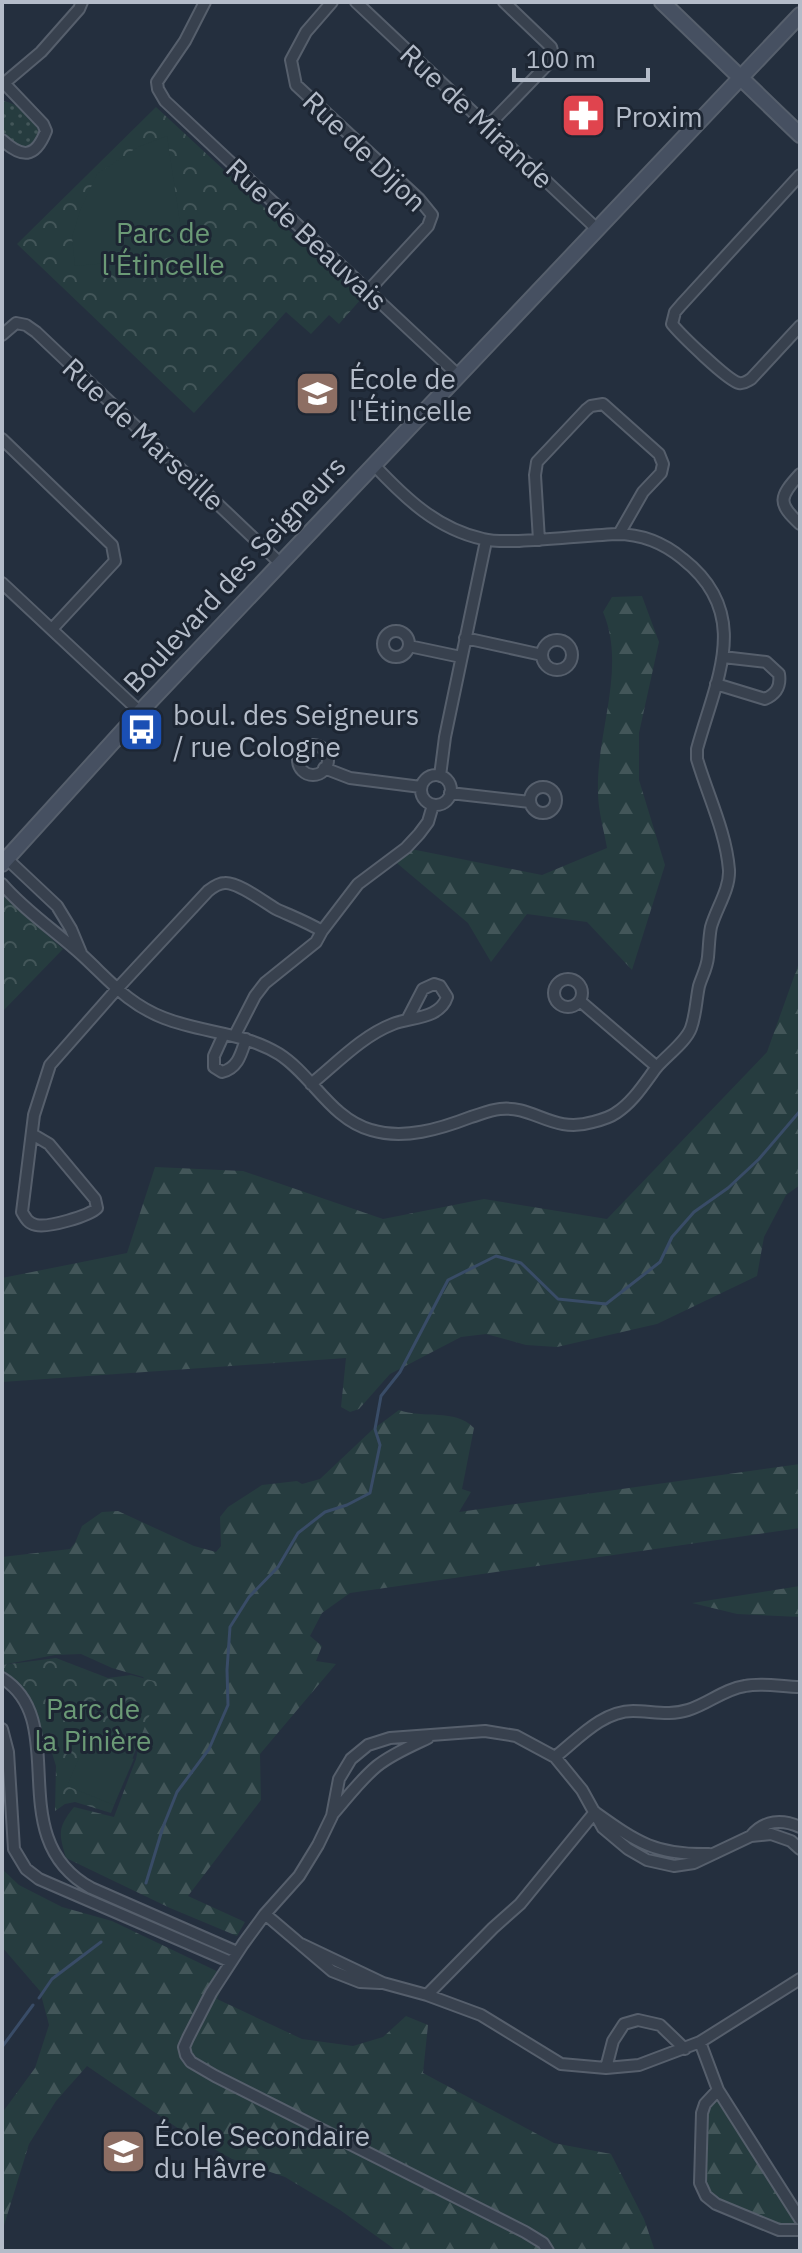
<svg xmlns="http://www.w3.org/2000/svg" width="802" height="2253" viewBox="0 0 802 2253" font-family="'IBM Plex Sans',sans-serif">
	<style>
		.grass { fill: url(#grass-dots) }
		.forest { fill: url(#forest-firs) }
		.park { fill: url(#park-crowns) }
		.pitch { fill: #263c3f }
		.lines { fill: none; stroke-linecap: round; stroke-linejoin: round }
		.stream { stroke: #394c67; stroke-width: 3 }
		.street-casing { stroke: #565f6c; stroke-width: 14 }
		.secondary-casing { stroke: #565f6c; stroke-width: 18 }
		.street { stroke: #38414e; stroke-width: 10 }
		.secondary { stroke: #465061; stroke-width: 14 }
		.labels { text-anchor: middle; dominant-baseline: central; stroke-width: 6; stroke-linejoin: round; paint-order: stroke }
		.street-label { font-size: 28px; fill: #b4bcc9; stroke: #1d2633 }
		.poi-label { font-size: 28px; fill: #b4bcc9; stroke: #1d2633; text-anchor: start }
		.park-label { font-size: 28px; fill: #6b9a76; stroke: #1d2633 }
	</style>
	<defs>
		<pattern id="grass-dots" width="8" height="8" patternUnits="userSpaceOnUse" patternTransform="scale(2)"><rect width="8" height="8" fill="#263c3f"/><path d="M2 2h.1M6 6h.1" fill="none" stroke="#435659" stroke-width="1.8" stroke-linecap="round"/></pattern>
		<pattern id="forest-firs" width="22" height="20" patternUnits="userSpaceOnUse" patternTransform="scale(2)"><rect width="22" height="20" fill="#263c3f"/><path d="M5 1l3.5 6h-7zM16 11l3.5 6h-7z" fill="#435659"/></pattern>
		<pattern id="park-crowns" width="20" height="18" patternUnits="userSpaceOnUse" patternTransform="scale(2)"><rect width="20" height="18" fill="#263c3f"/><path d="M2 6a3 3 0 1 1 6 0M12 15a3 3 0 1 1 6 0" fill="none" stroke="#435659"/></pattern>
	</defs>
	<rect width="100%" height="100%" fill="#242f3e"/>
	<path class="grass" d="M2 101C16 101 38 122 40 136 26 158 15 144 2 131Z"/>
	<path class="forest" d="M642 596 659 642 639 733V780L665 865 632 970 587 922 527 914 491 962 468 923 392 859 406 848 542 875 607 848C604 830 598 811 598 792 596 733 627 668 603 612L612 597Z
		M800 960V1185L786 1195 764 1237 757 1276 657 1324 557 1347 526 1345 486 1334 461 1337 390 1374 359 1409 350 1412 341 1407 346 1358 2 1382V1278L127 1253 155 1167 243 1171 383 1219 484 1199 607 1219 767 1052Z
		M399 1410C423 1419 455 1408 474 1428L462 1489 471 1492 459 1512 800 1464V1528L350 1593 322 1613 310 1636 322 1646 316 1661 336 1664 260 1754 261 1800 188 1896 245 1922 237 1936 170 1908 66 1858C59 1834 57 1828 74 1807L114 1817 136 1759 150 1687 143 1677 112 1668 81 1654 55 1655 2 1665V1557L70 1549 75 1543 82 1526 102 1512 118 1511 194 1546 216 1552 221 1546 220 1517 228 1507 262 1485 297 1481 302 1484 320 1479 372 1430Z
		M800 1586V1617L737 1614 692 1603Z
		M2 1869 19 1885 62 1907 112 1921 227 1976 217 1999 302 2039 353 2046 383 2037 406 2016 428 2025 423 2073 554 2143 611 2154 644 2219 655 2251H397L340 2210 285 2177 232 2159 182 2131 87 2066 56 2101 29 2144 2 2232V2113L35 2068 49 2025 40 1991 2 1947Z
		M718 2090 800 2219V2230H779L706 2196 702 2113Z"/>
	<path class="park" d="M156 107 362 298 339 324 329 315 311 334 286 312 194 413 17 244Z
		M2 895 63 949 3 1011 2 1010Z
		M56 1658 108 1678 131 1675 162 1683 111 1813 75 1802 65 1804 55 1811 56 1766 52 1753 39 1741 36 1717 29 1701 20 1687 2 1673V1665Z"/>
	<path class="pitch" d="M167 136 185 256 75 266 72 237 80 211 97 174 138 147Z
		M87 1739 134 1759 114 1805 67 1786Z"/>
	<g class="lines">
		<path class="stream" d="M146 1883 163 1827 177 1792 209 1749 228 1705 227 1670 230 1627 249 1597 278 1567 298 1533 325 1512 347 1505 370 1493 380 1445 375 1429 381 1396 400 1372 448 1280 496 1256 521 1263 558 1299 606 1304 660 1262 672 1237 694 1212 728 1188 759 1159 800 1111
			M39 1998 52 1979 101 1942
			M2 2047 33 2005"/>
		<defs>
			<path id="street" d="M205 2 185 41 157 82 158 89 165 101 458 375
				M332 2 306 32 291 60 296 85 419 199 432 215 428 226 368 291
				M356 2 597 229
				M2 85 41 52 79 9 82 2
				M488 126 547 65 553 54 551 47 504 2
				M2 140C22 158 35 159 46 131L43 124 4 83
				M800 175 681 305 675 312 672 324C680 334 728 381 739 383 745 384 747 381 751 379L800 326
				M2 335 16 323 26 325 36 332 280 563
				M2 439 112 545 115 561 52 629
				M800 474C779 497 777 503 800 524
				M539 540 535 475 537 462 586 410 591 406 603 404 659 454 663 464 661 473 643 492 619 534
				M2 583 140 712
				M383 644a13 13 0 1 1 26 0a13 13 0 1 1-26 0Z
				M465 638 542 655
				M542 655a15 15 0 1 1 30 0a15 15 0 1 1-30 0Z
				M409 646 461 657
				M716 684 765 699C776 694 781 687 779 674L766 662 723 657
				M298 760a15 15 0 1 1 30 0a15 15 0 1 1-30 0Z
				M324 768 350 778 421 787
				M421 790a15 15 0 1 1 30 0a15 15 0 1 1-30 0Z
				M440 776 445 737 486 541
				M530 800a13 13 0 1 1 26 0a13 13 0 1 1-26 0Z
				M450 793 530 802
				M6 858 57 906 71 929 81 953
				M2 884C25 911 57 932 83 956 110 981 128 1004 164 1018 202 1033 243 1032 279 1054 312 1075 331 1119 371 1130 404 1140 440 1129 471 1117 481 1114 490 1110 500 1109 534 1105 552 1134 593 1122 601 1120 609 1118 616 1113 633 1102 644 1084 656 1068 666 1056 686 1042 691 1028 696 1014 696 1000 699 986 702 976 707 968 708 957 709 947 709 937 711 927 716 909 730 889 729 870 726 832 708 796 697 759V749C716 679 753 614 683 559 664 543 642 534 616 534 584 536 552 539 519 541 507 541 494 542 483 539 437 529 405 498 374 465
				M554 993a14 14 0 1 1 28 0a14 14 0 1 1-28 0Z
				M580 1001 657 1067
				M224 1034 214 1056V1067L222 1072C238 1068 241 1054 246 1039
				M235 1035 255 996 265 983 316 942 322 931 358 884 406 848 419 834 428 822 433 805
				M311 1084C337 1063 362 1036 393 1024 411 1017 440 1019 447 997L440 986 434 984 423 989 408 1018
				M32 1134 49 1144 95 1199 97 1208C89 1216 48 1228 36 1225 28 1223 26 1219 22 1212L34 1115 50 1065 116 990 208 891C213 887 219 883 225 883 238 882 264 902 276 909 291 916 307 922 322 931
				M2 1678C73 1722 0 1838 91 1888L237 1952
				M2 1729 8 1752 14 1849 26 1869 39 1879 231 1962
				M555 1757C578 1739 602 1711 633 1711 651 1711 670 1716 688 1710 708 1704 724 1689 745 1686 763 1682 782 1687 800 1687
				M596 1813C638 1843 656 1855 709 1854
				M333 1814C347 1798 360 1780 377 1766 392 1754 411 1746 428 1738
				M751 1836C764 1820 782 1819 800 1827
				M265 1914 332 1971 360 1982 380 1983
				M301 1944 383 1983 427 1995 481 2015 561 2064 606 2068 639 2065 700 2042 800 1979
				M427 1995 493 1928 520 1904 595 1812
				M700 2042 718 2090 800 2219
				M606 2068 613 2041 624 2024 638 2020 660 2025 685 2049
				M718 2090 705 2104 702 2113 700 2183 706 2196 716 2204 779 2230H800
				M548 2251 543 2243 525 2232 215 2076 191 2062 186 2055 184 2047 188 2038 211 1993 243 1944 265 1914 299 1876 318 1845 332 1816 339 1779 351 1759 368 1745 390 1738 485 1731 516 1736 555 1757 582 1790 603 1828 628 1849 647 1860 674 1866 694 1863 751 1836 771 1834 791 1841 800 1849"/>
			<path id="secondary" d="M662 2 800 135
				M2 864 140 712 800 15"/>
		</defs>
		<use href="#street" class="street-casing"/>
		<use href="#secondary" class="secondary-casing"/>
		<use href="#street" class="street"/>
		<use href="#secondary" class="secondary"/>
	</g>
	<defs>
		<symbol id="pharmacy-square" viewBox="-11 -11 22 22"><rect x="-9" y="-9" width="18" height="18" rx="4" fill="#e0444e" stroke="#1d2633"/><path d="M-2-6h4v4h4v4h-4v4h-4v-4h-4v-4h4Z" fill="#fff"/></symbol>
		<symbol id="school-square" viewBox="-11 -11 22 22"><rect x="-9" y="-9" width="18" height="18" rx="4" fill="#8d6e63" stroke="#1d2633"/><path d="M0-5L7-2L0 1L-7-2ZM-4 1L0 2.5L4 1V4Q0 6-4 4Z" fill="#fff"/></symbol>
		<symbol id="bus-square" viewBox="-11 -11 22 22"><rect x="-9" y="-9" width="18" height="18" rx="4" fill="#1a4fb4" stroke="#1d2633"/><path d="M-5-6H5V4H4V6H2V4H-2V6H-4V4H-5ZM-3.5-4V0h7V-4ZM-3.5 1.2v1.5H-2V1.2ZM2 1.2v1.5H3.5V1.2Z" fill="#fff"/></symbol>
	</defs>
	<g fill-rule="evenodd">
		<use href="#pharmacy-square" x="558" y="90" width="51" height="51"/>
		<use href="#school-square" x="292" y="368" width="51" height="51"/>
		<use href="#bus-square" x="116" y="704" width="51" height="51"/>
		<use href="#school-square" x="98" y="2126" width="51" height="51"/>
	</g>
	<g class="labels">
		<g class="street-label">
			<text transform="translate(477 116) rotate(43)">Rue de Mirande</text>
			<text transform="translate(365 151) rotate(44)">Rue de Dijon</text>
			<text transform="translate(307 234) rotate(43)">Rue de Beauvais</text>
			<text transform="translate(144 434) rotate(43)">Rue de Marseille</text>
			<text transform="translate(234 574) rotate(-47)">Boulevard des Seigneurs</text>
		</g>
		<g class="poi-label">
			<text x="615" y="116">Proxim</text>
			<text x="349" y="378">École de<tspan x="349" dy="32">l'Étincelle</tspan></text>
			<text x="173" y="714">boul. des Seigneurs<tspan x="173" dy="32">/ rue Cologne</tspan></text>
			<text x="154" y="2135">École Secondaire<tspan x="154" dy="32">du Hâvre</tspan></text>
		</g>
		<g class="park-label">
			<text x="163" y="232">Parc de<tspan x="163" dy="32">l'Étincelle</tspan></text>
			<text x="93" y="1708">Parc de<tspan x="93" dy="32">la Pinière</tspan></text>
		</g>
	</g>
	<rect width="802" height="2253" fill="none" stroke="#b4bcc9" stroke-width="8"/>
	<path d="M514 68v12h134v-12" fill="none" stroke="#b4bcc9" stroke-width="4"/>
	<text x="526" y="68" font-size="24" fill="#b4bcc9" stroke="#1d2633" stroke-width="6" paint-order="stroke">100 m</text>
</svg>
